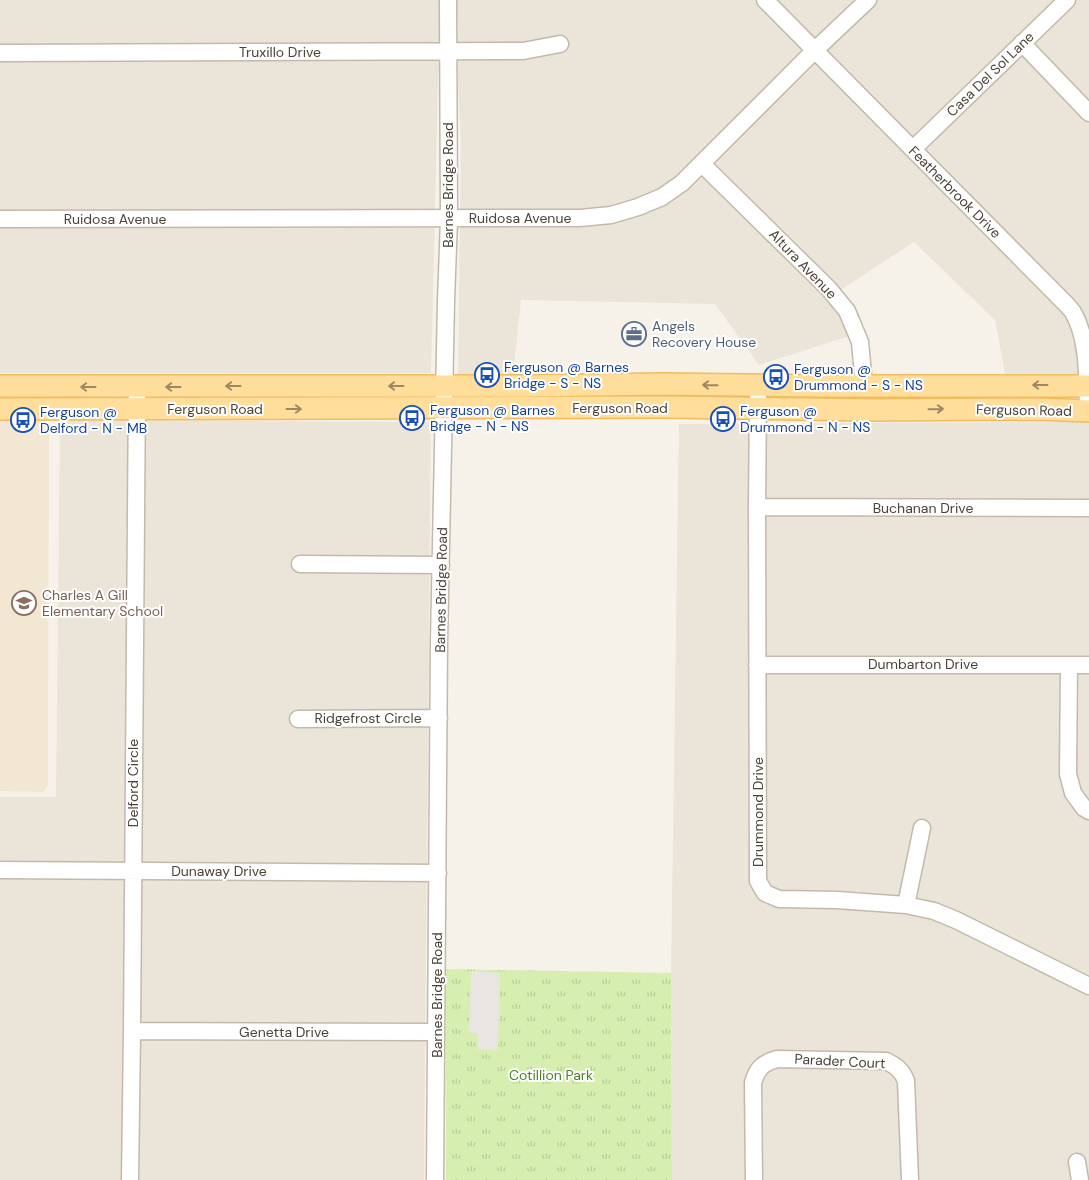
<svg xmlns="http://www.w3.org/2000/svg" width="1089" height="1180" viewBox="0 0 1089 1180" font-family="'DM Sans',sans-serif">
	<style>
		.residential { fill: #ebe4d8 }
		.education { fill: #f1e7d3 }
		.park { fill: url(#park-tufts) }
		.parking { fill: #e8e5e2 }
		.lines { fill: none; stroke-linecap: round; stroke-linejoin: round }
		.minor-casing { stroke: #c3b9ab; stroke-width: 19 }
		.major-casing { stroke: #f0bc5e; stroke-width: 24 }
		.minor { stroke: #fff; stroke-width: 16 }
		.major { stroke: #ffdd9b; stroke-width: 21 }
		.oneway { stroke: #9d8864 }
		.labels { text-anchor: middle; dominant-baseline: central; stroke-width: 4; stroke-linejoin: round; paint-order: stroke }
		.street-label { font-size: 14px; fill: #4c4237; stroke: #fff }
		.service-label { font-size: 14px; fill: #4e5e75; stroke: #fff; text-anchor: start }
		.transit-label { font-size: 14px; fill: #164399; stroke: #fff; text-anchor: start }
		.education-label { font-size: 14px; fill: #785e54; stroke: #fff; text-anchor: start }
		.park-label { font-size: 14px; fill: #4b7f21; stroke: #fff }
	</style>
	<defs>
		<pattern id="park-tufts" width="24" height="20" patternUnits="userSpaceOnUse" patternTransform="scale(1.25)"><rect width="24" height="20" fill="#d6eeaf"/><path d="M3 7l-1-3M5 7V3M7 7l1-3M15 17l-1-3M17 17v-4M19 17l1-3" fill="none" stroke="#b9cd97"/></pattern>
	</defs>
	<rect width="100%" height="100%" fill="#f6f2ea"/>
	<path class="residential" d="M0 0H440L431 373H0Z
		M453 0H1089V374H1005L995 320 914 242 839 291 862 332 759 365 715 304 521 300 513 375 458 377 461 139Z
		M60 420 431 422 424 1180H0V797H56Z
		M1089 422V1180H672L671 973 679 424Z"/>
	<path class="education" d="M0 419H43L49 423 48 784 44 792 0 791Z"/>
	<path class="park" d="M446 969 671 973 672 1180H446Z"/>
	<path class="parking" d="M471 971 500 973 498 1050H478V1033H469Z"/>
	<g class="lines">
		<defs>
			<path id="minor" d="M765 0 1064 302C1068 306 1072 310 1074 314 1089 342 1087 379 1088 411
				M1022 43 1089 113
				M0 53 523 51 560 44
				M913 149 1067 0
				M702 164 829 289 847 311 860 342 864 385
				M0 219 580 218 611 215 638 207 662 197 682 183 815 50 868 0
				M758 398 757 507 758 881 765 893 779 899 837 900 906 905 934 911 956 920 1089 986
				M757 507 1089 508
				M300 564 441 565
				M757 665H1089
				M1069 665 1068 774 1073 793 1084 808 1089 811
				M298 719 439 718
				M0 870 438 873
				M906 905 922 828
				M132 1031 436 1032
				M1077 1162 1080 1180
				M130 1180 132 1031 137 387
				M435 1180 439 642 446 301 449 219 448 0
				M754 1180 753 1083C757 1068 763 1063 777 1059L886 1061C896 1066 902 1070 906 1081L910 1180"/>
			<path id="major" d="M0 386H522L663 384 823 386H1089
				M0 409 663 407 873 410 1038 409 1089 411"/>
		</defs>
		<use href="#minor" class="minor-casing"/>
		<use href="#major" class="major-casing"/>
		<use href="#minor" class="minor"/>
		<use href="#major" class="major"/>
	</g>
	<defs><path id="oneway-shaft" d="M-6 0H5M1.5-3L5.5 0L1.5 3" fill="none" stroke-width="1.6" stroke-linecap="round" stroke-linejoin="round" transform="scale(1.25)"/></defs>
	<g class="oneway">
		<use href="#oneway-shaft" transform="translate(710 385) rotate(-179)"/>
		<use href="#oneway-shaft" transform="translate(1040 385) rotate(-180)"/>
		<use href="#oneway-shaft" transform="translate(233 386) rotate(180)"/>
		<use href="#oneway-shaft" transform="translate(396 386) rotate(180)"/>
		<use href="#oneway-shaft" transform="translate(88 387) rotate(-180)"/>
		<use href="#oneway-shaft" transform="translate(173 387) rotate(180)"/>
		<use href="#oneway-shaft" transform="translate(294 409)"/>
		<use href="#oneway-shaft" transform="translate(936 409) rotate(-1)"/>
	</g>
	<defs>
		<symbol id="office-ring" viewBox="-11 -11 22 22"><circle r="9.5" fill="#fff" stroke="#5c6f8a" stroke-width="1.5"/><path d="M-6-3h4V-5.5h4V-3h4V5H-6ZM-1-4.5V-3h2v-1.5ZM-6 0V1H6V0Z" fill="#5c6f8a"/></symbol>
		<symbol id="bus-ring" viewBox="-11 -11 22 22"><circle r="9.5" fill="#fff" stroke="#1a4fb4" stroke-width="1.5"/><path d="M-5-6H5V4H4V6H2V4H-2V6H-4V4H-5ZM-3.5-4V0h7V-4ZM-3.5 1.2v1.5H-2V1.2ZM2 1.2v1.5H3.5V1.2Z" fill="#1a4fb4"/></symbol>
		<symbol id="school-ring" viewBox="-11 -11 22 22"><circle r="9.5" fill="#fff" stroke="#8d6e63" stroke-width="1.5"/><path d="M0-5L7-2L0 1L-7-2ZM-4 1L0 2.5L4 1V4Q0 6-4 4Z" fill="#8d6e63"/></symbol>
	</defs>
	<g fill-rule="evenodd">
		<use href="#office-ring" x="620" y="320" width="28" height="28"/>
		<use href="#bus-ring" x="473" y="361" width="28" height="28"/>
		<use href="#bus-ring" x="762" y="363" width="28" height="28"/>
		<use href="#bus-ring" x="398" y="404" width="28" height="28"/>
		<use href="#bus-ring" x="709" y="405" width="28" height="28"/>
		<use href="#bus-ring" x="9" y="406" width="28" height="28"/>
		<use href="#school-ring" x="10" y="589" width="28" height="28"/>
	</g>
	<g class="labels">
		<g class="street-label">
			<text x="280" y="52">Truxillo Drive</text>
			<text transform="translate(990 74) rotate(-44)">Casa Del Sol Lane</text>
			<text transform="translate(448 185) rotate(-90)">Barnes Bridge Road</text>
			<text transform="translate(955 192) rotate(45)">Featherbrook Drive</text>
			<text x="520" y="218">Ruidosa Avenue</text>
			<text x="115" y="219">Ruidosa Avenue</text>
			<text transform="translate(803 264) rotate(46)">Altura Avenue</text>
			<text x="620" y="408">Ferguson Road</text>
			<text x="215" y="409">Ferguson Road</text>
			<text transform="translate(1024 410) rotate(1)">Ferguson Road</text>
			<text x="923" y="508">Buchanan Drive</text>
			<text transform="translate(441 590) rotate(-89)">Barnes Bridge Road</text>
			<text x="923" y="664">Dumbarton Drive</text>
			<text x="368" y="718">Ridgefrost Circle</text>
			<text transform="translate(133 783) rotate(-90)">Delford Circle</text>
			<text transform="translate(758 812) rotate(-90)">Drummond Drive</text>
			<text x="219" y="871">Dunaway Drive</text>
			<text transform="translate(437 995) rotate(-90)">Barnes Bridge Road</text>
			<text x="284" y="1032">Genetta Drive</text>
			<text transform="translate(840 1061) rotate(3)">Parader Court</text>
		</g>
		<g class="service-label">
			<text x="652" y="326">Angels<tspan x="652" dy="16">Recovery House</tspan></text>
		</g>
		<g class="transit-label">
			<text x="504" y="367">Ferguson @ Barnes<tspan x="504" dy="16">Bridge - S - NS</tspan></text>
			<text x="794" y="369">Ferguson @<tspan x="794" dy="16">Drummond - S - NS</tspan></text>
			<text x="430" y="410">Ferguson @ Barnes<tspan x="430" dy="16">Bridge - N - NS</tspan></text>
			<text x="740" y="411">Ferguson @<tspan x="740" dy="16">Drummond - N - NS</tspan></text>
			<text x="40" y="412">Ferguson @<tspan x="40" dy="16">Delford - N - MB</tspan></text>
		</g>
		<g class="education-label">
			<text x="42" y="595">Charles A Gill<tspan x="42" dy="16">Elementary School</tspan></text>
		</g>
		<g class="park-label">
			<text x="551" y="1075">Cotillion Park</text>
		</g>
	</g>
</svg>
